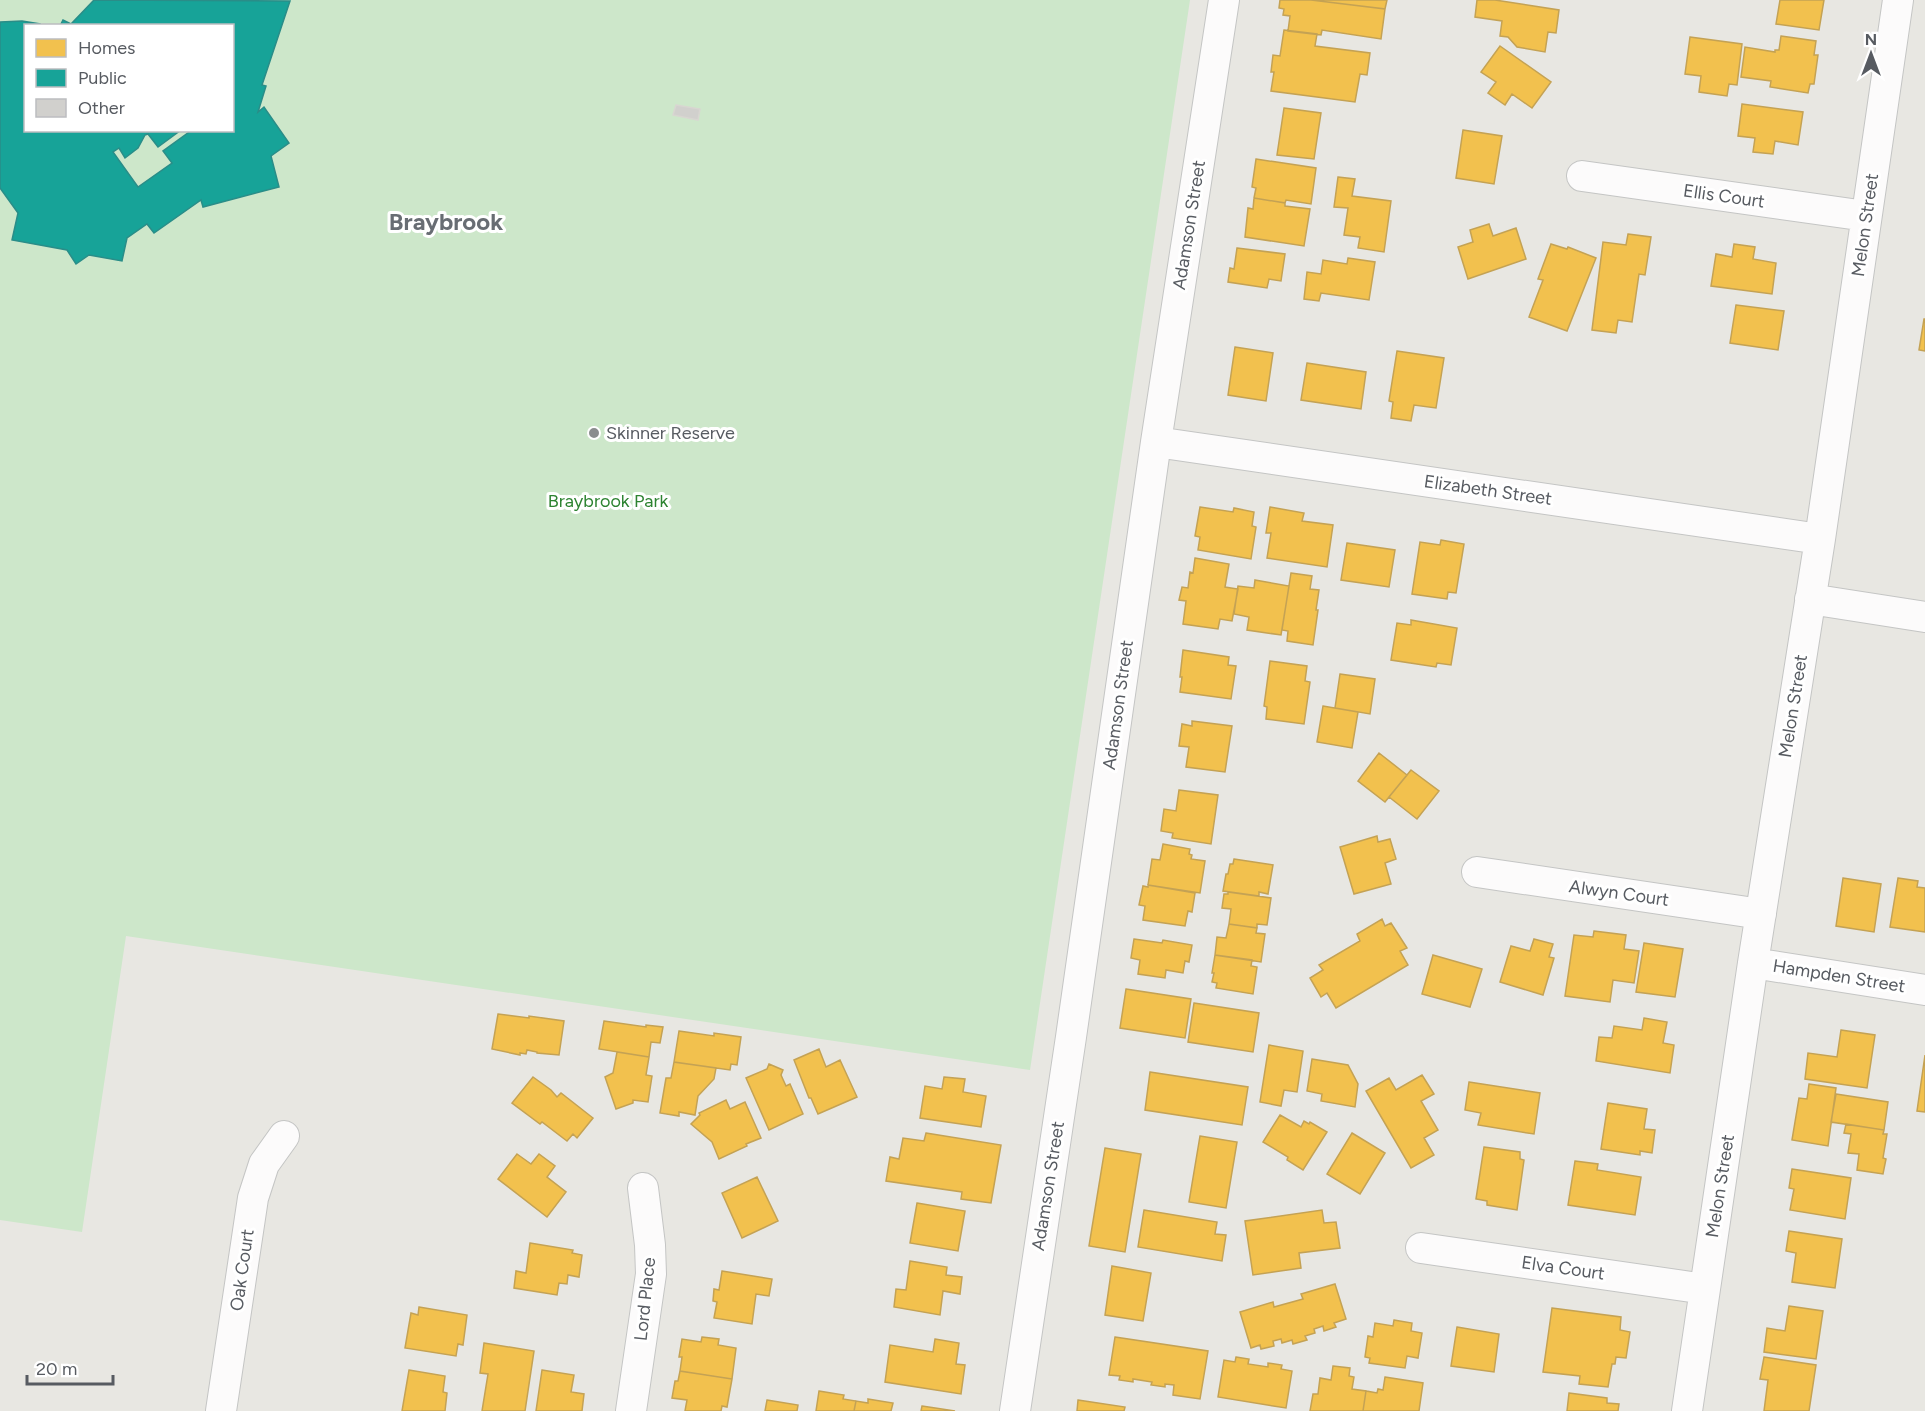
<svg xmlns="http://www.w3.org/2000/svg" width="1925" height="1411" viewBox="0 0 1925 1411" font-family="Figtree,sans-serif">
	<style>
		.green { fill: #cde7ca; fill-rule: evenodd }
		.homes { fill: #f2c14e; stroke: #c4a254; stroke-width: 1.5 }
		.public { fill: #17a398; stroke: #2a8d88; stroke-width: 1.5 }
		.building { fill: #d1d0cd; stroke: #d8d6d1; stroke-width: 1.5 }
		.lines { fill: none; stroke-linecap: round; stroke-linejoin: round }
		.street-casing { stroke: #c4c5c4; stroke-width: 32 }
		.street { stroke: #fcfbfb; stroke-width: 30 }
		.poi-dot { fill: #8a8c8e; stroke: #fff; stroke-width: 2 }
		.labels { text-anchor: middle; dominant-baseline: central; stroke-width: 6; stroke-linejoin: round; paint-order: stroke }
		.street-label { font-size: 18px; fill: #575b61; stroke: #fff }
		.poi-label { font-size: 18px; fill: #575b61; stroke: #fff; text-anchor: start }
		.park-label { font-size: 18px; fill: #2d8331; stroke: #fff }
		.district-label { font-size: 24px; font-weight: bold; fill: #686d73; stroke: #fff }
	</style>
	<rect width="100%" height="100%" fill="#e8e7e2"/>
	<path class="green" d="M0 0H1190L1030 1070 126 936 82 1232 0 1220ZM26 26H232V130H26Z"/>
	<path class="homes" d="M1280 0H1311L1385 9 1381 39 1322 30 1321 35 1288 31 1290 16 1283 15 1284 9 1279 8Z
		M1311 0H1387L1385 9Z
		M1477 0H1495L1559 10 1556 33 1548 32 1545 52 1517 47 1508 37 1500 36 1502 21 1475 17Z
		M1780 0H1824L1819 30 1776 24Z
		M1284 30 1317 34 1315 46 1370 53 1367 75 1360 74 1355 102 1271 91 1274 72H1271L1273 55 1280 56Z
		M1781 36 1816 41 1814 55H1818L1814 84H1810L1808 93 1770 87 1771 81 1741 77 1745 47 1775 52V50H1779Z
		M1690 37 1742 44 1737 85 1729 84 1727 96 1699 92 1701 76 1685 74Z
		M1500 46 1551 82 1532 108 1512 94 1505 105 1488 93 1496 82 1481 72Z
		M1742 104 1803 112 1798 145 1775 141 1773 154 1753 152 1755 138 1738 136Z
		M1284 108 1321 113 1314 159 1277 155Z
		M1463 130 1502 136 1494 184 1456 178Z
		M1256 159 1316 168 1311 204 1286 200 1285 203 1254 198 1256 188 1252 187Z
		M1338 177 1355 179 1352 196 1391 201 1384 252 1358 248 1360 237 1344 235 1348 208 1334 207Z
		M1254 198 1285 203V206L1310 209 1304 246 1245 237 1248 208 1253 209Z
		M1489 224 1493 236 1516 228 1526 259 1468 279 1458 247 1473 242 1470 230Z
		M1628 234 1651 237 1645 275 1639 274 1632 322 1618 320 1616 333 1592 330 1603 242 1626 245Z
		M1551 244 1567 249 1568 247 1596 258 1567 331 1529 317 1543 280 1538 279Z
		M1734 244 1755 247 1753 259 1776 263 1772 294 1711 286 1716 254 1732 257Z
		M1237 248 1285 254 1281 281 1269 279 1267 288 1228 282 1230 268 1234 269Z
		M1348 258 1375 262 1369 300 1321 293 1319 301 1304 299 1307 272 1321 274 1323 260 1347 264Z
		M1736 305 1784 311 1778 350 1730 343Z
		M1924 319H1925V351L1919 350Z
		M1235 347 1273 353 1266 401 1228 395Z
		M1397 351 1444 358 1436 408 1414 405 1411 421 1391 418 1393 402 1389 401Z
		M1307 363 1366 372 1361 409 1301 400Z
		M1200 507 1233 512 1234 508 1254 512 1252 526 1256 527 1251 559 1198 550 1200 537 1195 536Z
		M1270 507 1304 513 1302 521 1333 525 1327 567 1267 558 1271 533H1266Z
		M1441 540 1464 544 1456 593 1448 592 1447 599 1412 594 1420 542 1440 545Z
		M1347 543 1395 550 1389 587 1341 580Z
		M1195 558 1229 564 1225 587 1238 589 1232 621 1220 619 1218 629 1183 624 1186 601 1179 600 1182 587 1188 588 1190 572 1193 573Z
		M1291 573 1312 576 1310 589 1319 590 1316 610H1318L1313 645 1287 641 1288 631 1282 630Z
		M1255 580 1289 586 1281 635 1247 630 1249 617 1234 614 1238 586 1254 588Z
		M1411 620 1457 628 1451 665 1437 663 1436 667 1391 660 1397 623 1411 625Z
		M1183 650 1229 657 1228 665 1236 666 1231 699 1180 692 1182 677H1180Z
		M1270 661 1307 666 1305 681 1310 682 1304 724 1266 719 1267 707 1264 706Z
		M1340 674 1375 679 1370 714 1335 708Z
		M1323 706 1358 712 1352 748 1317 742Z
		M1192 721 1232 726 1225 772 1186 767 1189 747 1179 746 1182 724 1192 726Z
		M1379 753 1407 775 1385 802 1358 781Z
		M1411 770 1439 791 1417 819 1389 797Z
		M1179 790 1218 795 1211 844 1172 838 1173 833 1161 831 1164 809 1176 811Z
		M1377 836 1378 842 1390 839 1396 859 1385 863 1391 884 1354 894 1340 847Z
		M1163 844 1190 849 1189 854 1192 855 1191 859 1205 861 1200 893 1148 885 1152 859 1160 860Z
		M1234 859 1273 865 1268 894 1259 892V896L1223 891 1226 874H1228L1230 864H1233Z
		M1843 878 1881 884 1874 932 1836 926Z
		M1898 878 1918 881 1917 887 1925 888V932L1890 927Z
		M1148 885 1195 893 1192 912 1188 911 1185 926 1143 920 1145 906 1139 905 1143 886 1148 887Z
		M1228 892 1271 898 1267 925 1257 924V928L1229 924 1231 909 1222 908 1224 894H1228Z
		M1382 919 1385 926 1391 923 1407 948 1400 951 1408 965 1336 1008 1327 993 1321 997 1310 978 1323 970 1319 965 1360 941 1357 934Z
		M1229 924 1257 928 1256 933 1265 934 1261 962 1215 955 1217 937 1226 938Z
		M1594 931 1626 935 1624 949 1639 951 1634 983 1613 980 1610 1002 1565 996 1574 935 1593 937Z
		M1134 939 1162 943 1163 940 1192 945 1189 962 1185 961 1183 973 1166 970 1165 978 1138 974 1140 960 1131 958Z
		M1534 939 1553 944 1549 957 1554 958 1543 995 1500 982 1511 946 1530 951Z
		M1644 943 1683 949 1675 997 1636 992Z
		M1215 955 1252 960 1251 966 1257 967 1253 994 1216 988 1217 983 1212 982 1214 973H1212Z
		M1433 955 1482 969 1470 1007 1422 994Z
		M1126 989 1191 999 1185 1038 1120 1028Z
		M1194 1003 1259 1013 1253 1052 1188 1042Z
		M498 1014 529 1018V1016L564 1021 559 1055 537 1053V1052L527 1050 526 1054 520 1053V1055L492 1049Z
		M1644 1018 1667 1022 1663 1043 1674 1045 1670 1073 1596 1061 1599 1037 1612 1038 1614 1026 1642 1030Z
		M604 1021 646 1027V1025L663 1027 660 1043 651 1042 649 1057 599 1049Z
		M1841 1030 1875 1035 1867 1088 1805 1079 1808 1053 1837 1057Z
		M679 1031 714 1036V1033L741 1037 737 1065 731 1064 730 1070 674 1062Z
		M1269 1045 1303 1051 1297 1092 1284 1090 1281 1106 1260 1102Z
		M819 1049 826 1067 840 1060 857 1097 818 1114 811 1098H809L794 1060Z
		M617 1052 649 1057 646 1075 652 1076 648 1102 633 1100V1103L616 1109 605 1077 613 1073Z
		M1925 1055V1112L1917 1111Z
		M1312 1059 1348 1065 1358 1084 1355 1107 1321 1101 1322 1094 1307 1091Z
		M674 1062 716 1068 714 1079 698 1096 695 1115 679 1112V1116L660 1113 666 1078H671Z
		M769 1064 783 1070 781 1075 786 1086 790 1084 803 1114 769 1130 746 1078 767 1069Z
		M1150 1072 1248 1087 1242 1125 1145 1110Z
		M1422 1075 1434 1094 1421 1101 1438 1130 1424 1138 1434 1155 1411 1168 1366 1091 1389 1078 1396 1090Z
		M533 1077 551 1090 557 1097 561 1093 593 1118 577 1138 573 1134 567 1141 542 1122 540 1124 512 1103Z
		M944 1077 965 1079 963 1092 986 1096 981 1127 920 1118 925 1086 942 1089Z
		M1469 1082 1540 1093 1534 1134 1478 1125 1481 1113 1465 1110Z
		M1809 1084 1836 1088 1828 1146 1792 1140 1799 1098 1807 1099Z
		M1836 1094 1888 1102 1884 1130 1831 1122Z
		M726 1100 730 1109 745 1102 761 1138 746 1144 747 1146 719 1159 712 1142 691 1124 700 1115 699 1113Z
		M1608 1103 1647 1109 1644 1129 1655 1130 1652 1153 1640 1151V1155L1601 1149Z
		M1280 1115 1301 1127 1304 1121 1309 1124 1310 1122 1327 1132 1303 1170 1287 1160 1288 1157 1263 1142Z
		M1846 1124 1884 1130 1883 1134H1887L1883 1158 1886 1159 1883 1174 1857 1170 1859 1154 1848 1153 1851 1134 1844 1133Z
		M926 1133 1001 1145 991 1203 961 1199 962 1192 886 1181 890 1157 899 1159 903 1138 924 1141Z
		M1352 1133 1385 1153 1360 1194 1327 1174Z
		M1200 1136 1237 1142 1226 1208 1189 1202Z
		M1484 1147 1520 1152V1159L1524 1160 1517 1210 1487 1205V1201L1476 1199Z
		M1105 1148 1141 1154 1125 1252 1089 1246Z
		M517 1154 531 1164 539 1154 555 1166 547 1177 566 1192 547 1217 498 1179Z
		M1575 1161 1598 1164 1597 1170 1641 1177 1635 1215 1568 1205Z
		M1792 1169 1851 1178 1845 1219 1790 1210 1794 1189 1789 1188Z
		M757 1177 778 1221 742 1238 722 1193Z
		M917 1203 965 1211 958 1251 910 1243Z
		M1144 1210 1217 1222 1215 1234 1226 1235 1222 1261 1138 1247Z
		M1322 1210 1324 1223 1336 1222 1340 1248 1299 1253 1301 1268 1253 1275 1245 1221Z
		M1789 1231 1842 1239 1835 1288 1792 1282 1796 1253 1786 1251Z
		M530 1243 573 1250 572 1253 582 1255 579 1277 568 1275 567 1284 559 1283 557 1295 514 1288 516 1271 526 1273Z
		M910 1261 947 1267 946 1275 962 1277 960 1294 943 1291 940 1315 894 1307 896 1289 906 1290Z
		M1112 1266 1151 1273 1143 1321 1105 1315Z
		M722 1271 772 1279 769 1296 756 1294 752 1324 714 1318 717 1302 713 1301 714 1289 719 1290Z
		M1335 1284 1346 1319 1334 1323 1336 1327 1324 1331 1323 1326 1314 1329 1315 1333 1305 1336 1307 1340 1293 1344 1292 1340 1282 1343 1281 1339 1273 1341 1274 1346 1261 1349 1260 1345 1251 1348 1240 1312 1273 1302 1274 1307 1303 1299 1301 1294Z
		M1789 1306 1823 1311 1816 1359 1764 1352 1767 1328 1785 1331Z
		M419 1307 467 1315 463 1345 458 1344 456 1356 405 1348 411 1313 418 1315Z
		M1552 1308 1621 1317 1620 1330 1630 1332 1626 1358 1616 1357 1615 1364H1612L1608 1387 1579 1384 1580 1376 1543 1372Z
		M1394 1320 1412 1323 1411 1331 1422 1333 1418 1358 1407 1356 1405 1368 1369 1363 1370 1358 1365 1357 1368 1336 1373 1337 1375 1323 1393 1326Z
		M1457 1327 1499 1334 1494 1372 1451 1366Z
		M702 1337 719 1339 718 1345 736 1348 732 1379 680 1371 682 1357H679L682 1339 701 1342Z
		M1115 1337 1208 1351 1200 1399 1173 1395 1174 1385 1165 1384V1387L1151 1385 1152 1382 1133 1379V1382L1119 1380 1120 1376 1109 1375Z
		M935 1339 959 1343 956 1364 965 1365 961 1394 885 1382 890 1345 933 1352Z
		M484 1343 534 1351 525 1411H482L488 1374 480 1373Z
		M1236 1357 1249 1359 1248 1364 1268 1367V1363L1282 1365 1281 1369 1292 1371 1286 1408 1218 1397 1224 1360 1235 1362Z
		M1764 1357 1816 1365 1809 1411H1764L1768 1380 1760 1379Z
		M1333 1366 1350 1368 1349 1376 1354 1377 1352 1389 1366 1391 1363 1411H1310L1313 1394H1318L1320 1378 1331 1380Z
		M409 1370 445 1376 443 1392 447 1393 445 1411H402Z
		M542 1370 574 1375 571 1392 584 1394 582 1411H536Z
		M680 1371 732 1379 727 1407 722 1406 721 1411H685L687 1400 672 1398 675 1381H678Z
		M1385 1377 1423 1383 1419 1411H1363L1366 1391 1377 1393 1378 1389 1383 1390Z
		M819 1391 844 1395 843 1399 856 1401 854 1411H816Z
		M1569 1393 1607 1398V1403L1619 1404 1618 1411H1567Z
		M868 1399 893 1403 891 1411H854L856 1401 868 1403Z
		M767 1400 798 1405 797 1411H765Z
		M1078 1400 1125 1407 1124 1411H1077Z
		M922 1406 955 1411H921Z"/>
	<path class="public" d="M94 0 290 1 262 85 266 86 258 112 264 107 289 143 271 156 279 187 203 207 201 200 154 233 147 224 127 238 122 261 89 255 76 264 67 250 12 240 18 213 0 188V22L22 21 40 24V26H26V130H181L158 147 148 134 145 135 138 148 125 158 119 148 113 152 138 187 172 163 163 151 192 130H232V26H60L63 20 71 24Z"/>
	<path class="building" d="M676 105 700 109 698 120 673 115Z"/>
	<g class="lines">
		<defs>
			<path id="street" d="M1582 176 1866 216
				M1156 442 1820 539
				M1810 599 1925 617
				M1477 872 1761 914
				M1753 963 1925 990
				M1421 1248 1705 1289
				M221 1411 253 1198 264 1164 284 1136
				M631 1411 651 1274 650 1245 643 1188
				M1015 1411 1071 1037 1156 442 1224 0
				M1687 1411 1753 963 1820 539 1898 0"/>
		</defs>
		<use href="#street" class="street-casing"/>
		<use href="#street" class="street"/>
	</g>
	<circle class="poi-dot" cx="594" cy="433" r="6"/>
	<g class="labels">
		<g class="street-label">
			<text transform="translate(1724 196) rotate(8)">Ellis Court</text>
			<text transform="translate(1189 225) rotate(-81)">Adamson Street</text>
			<text transform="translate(1865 225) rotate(-82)">Melon Street</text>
			<text transform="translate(1488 490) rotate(8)">Elizabeth Street</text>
			<text transform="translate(1118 705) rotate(-82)">Adamson Street</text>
			<text transform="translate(1793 706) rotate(-81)">Melon Street</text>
			<text transform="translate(1619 893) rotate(8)">Alwyn Court</text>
			<text transform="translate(1839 976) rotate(9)">Hampden Street</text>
			<text transform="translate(1048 1186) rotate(-81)">Adamson Street</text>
			<text transform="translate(1720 1186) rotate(-81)">Melon Street</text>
			<text transform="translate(1563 1268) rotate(8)">Elva Court</text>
			<text transform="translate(242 1270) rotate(-82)">Oak Court</text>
			<text transform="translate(645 1299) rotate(-84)">Lord Place</text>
		</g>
		<g class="poi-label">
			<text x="606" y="433">Skinner Reserve</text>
		</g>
		<g class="park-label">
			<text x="608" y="501">Braybrook Park</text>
		</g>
		<g class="district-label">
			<text x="446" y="221">Braybrook</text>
		</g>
	</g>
	<rect x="24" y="24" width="210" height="108" fill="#ffffff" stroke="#bcbdc0" stroke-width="1.5"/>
	<rect x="36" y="39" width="30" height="18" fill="#f2c14e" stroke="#bcbdc0" stroke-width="1.5"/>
	<text x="78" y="54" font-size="18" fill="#575b61">Homes</text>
	<rect x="36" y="69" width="30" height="18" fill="#17a398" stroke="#bcbdc0" stroke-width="1.5"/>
	<text x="78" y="84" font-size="18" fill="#575b61">Public</text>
	<rect x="36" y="99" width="30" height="18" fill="#d1d0cd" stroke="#bcbdc0" stroke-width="1.5"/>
	<text x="78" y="114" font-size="18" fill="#575b61">Other</text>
	<g transform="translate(1871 54)" stroke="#ffffff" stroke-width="4.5" paint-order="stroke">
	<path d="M0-4.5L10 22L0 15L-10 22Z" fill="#575b61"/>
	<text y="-9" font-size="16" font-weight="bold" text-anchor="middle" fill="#575b61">N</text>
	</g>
	<path d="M27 1375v9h86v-9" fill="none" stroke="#575b61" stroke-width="3"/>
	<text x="36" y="1375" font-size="18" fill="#575b61" stroke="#ffffff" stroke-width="4.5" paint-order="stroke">20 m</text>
</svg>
